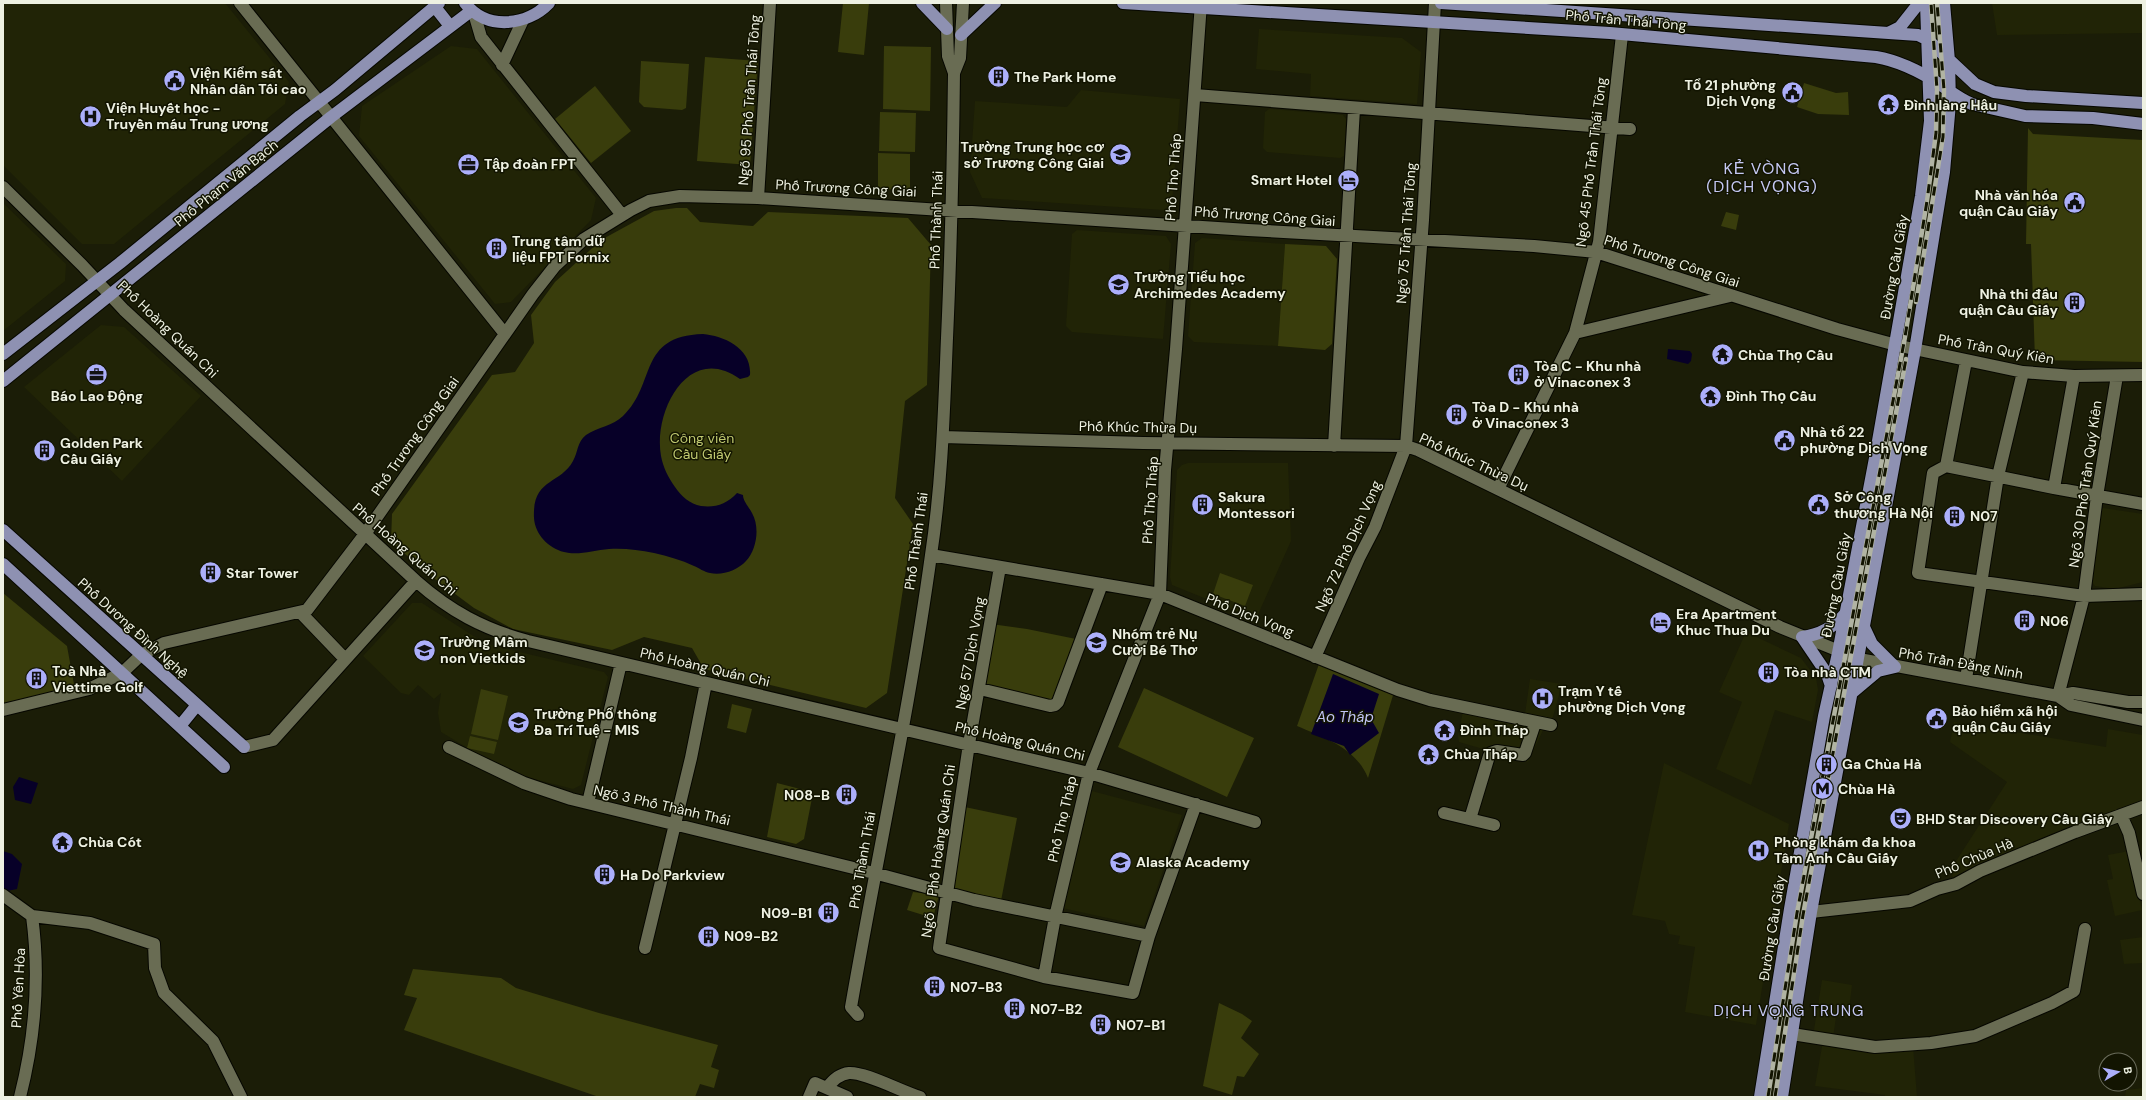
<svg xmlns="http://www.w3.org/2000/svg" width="2146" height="1100" viewBox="0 0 2146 1100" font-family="'DM Sans',sans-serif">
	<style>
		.built { fill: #212406 }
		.green { fill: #393d0c }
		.water { fill: #070028 }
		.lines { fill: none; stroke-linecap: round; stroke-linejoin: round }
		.minor-casing { stroke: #060700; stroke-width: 14 }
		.major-casing { stroke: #060700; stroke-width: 14 }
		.minor { stroke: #696c53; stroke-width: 12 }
		.major { stroke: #8e91b2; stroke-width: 12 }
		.rail-casing { stroke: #b1b4a3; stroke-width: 4.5 }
		.rail { stroke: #121401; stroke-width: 3; stroke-dasharray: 9; stroke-linecap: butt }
		.labels { text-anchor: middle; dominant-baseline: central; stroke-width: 3; stroke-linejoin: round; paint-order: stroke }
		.street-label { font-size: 14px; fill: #eef1e2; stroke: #121401 }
		.poi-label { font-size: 14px; font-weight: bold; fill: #eef1e2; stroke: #121401; text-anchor: start }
		.park-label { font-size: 14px; fill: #c0c970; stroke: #121401 }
		.water-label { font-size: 15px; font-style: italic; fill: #c1c4f5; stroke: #121401 }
		.neighbourhood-label { font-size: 15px; letter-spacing: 1px; fill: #c5c8f3; stroke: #121401 }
		.quarter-label { font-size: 16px; letter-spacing: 1px; fill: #c5c8f3; stroke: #121401 }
	</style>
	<rect width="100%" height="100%" fill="#1b1d07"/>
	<path class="built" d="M3 3H225L289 82 285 104 114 244H82L3 165Z
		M1992 3H2143V33L1997 35Z
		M1259 29 1402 38 1421 52 1417 104 1310 96 1311 74 1256 69Z
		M451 46 477 49 596 198 591 220 511 302 495 304 359 136 362 106Z
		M1081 90 1180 99 1172 203 1164 210 982 198 970 172 975 101 1067 107Z
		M1269 109 1343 115 1346 119 1344 156 1340 158 1267 152 1263 148 1265 112Z
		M3 203 66 264 65 281 3 331Z
		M1077 230 1166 236 1171 244 1163 339 1072 332 1066 326 1072 234Z
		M1202 238 1285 244 1278 346 1194 342 1188 336 1195 243Z
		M101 325 124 327 201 396 122 481 24 387Z
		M1188 463H1288L1291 541 1256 619 1172 585 1170 577 1177 470 1182 465Z
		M2103 508 2143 514V582L2115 589 2095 586 2088 577 2098 511Z
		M412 603H422L486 644 604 672 608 677 581 785 573 789 530 778 503 768 466 747 441 732 438 713 441 693 434 699 418 685 409 695 401 693 363 656Z
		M1746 632 1801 658 1816 678 1818 690 1812 722 1775 710 1751 785 1716 769 1742 702 1719 692Z
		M1530 679 1562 684 1552 720 1525 714Z
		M1463 711 1544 728 1528 762 1459 742 1458 736Z
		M1954 722 2106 747 2108 729 2143 735V801L1953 878 1951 869 2007 782 1950 742Z
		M1664 763 1789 824 1756 1025 1685 1012 1695 947 1678 944 1680 936 1669 934 1665 921 1632 915Z
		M1092 791 1182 815 1144 926 1062 908Z
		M2129 851 2142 910 2115 916 2107 880 2113 879 2108 855Z
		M2143 937V963L2124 964 2120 940Z
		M1822 980 1852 985 1848 1018 1836 1017 1833 1038 1813 1036Z
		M1823 1041 1913 1046 1917 1097H1885V1095L1815 1086Z
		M2143 1088V1097H2125L2126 1090Z"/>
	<path class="green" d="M843 3H869L864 55 838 52Z
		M884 46 931 47 930 111 883 109Z
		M705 57 758 61 750 165 697 161Z
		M641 61 689 64 686 108 682 110 644 107 639 102Z
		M1804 83 1836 93 1848 92 1849 115 1818 114 1797 107Z
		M595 86 631 131 591 163 555 119Z
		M880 112 916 113 915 152 879 151Z
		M2028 128 2033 134 2143 140V362L2035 360 2031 244H2026Z
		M878 153 910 154V190L878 189Z
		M676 208H687L700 222 753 226 768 212 908 218 931 245 927 385 905 401 895 498 913 524 887 693 866 708 704 669 692 648 644 637 612 650 513 629 474 608 431 576 391 542 392 514 492 375 515 372 534 343 531 315 555 282 601 240 654 211Z
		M1726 212 1739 215 1736 230 1721 226Z
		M1285 244 1326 246 1337 259 1332 344 1325 350 1278 346Z
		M1220 573 1253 585 1245 606 1213 594Z
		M3 593 67 646 75 690 3 707Z
		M991 624 1027 629 1081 640 1058 702 980 689Z
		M1319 664 1394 692 1368 778C1356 748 1325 738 1297 726Z
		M1144 688 1254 738 1227 797 1118 747Z
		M481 689 508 696 498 740 471 734Z
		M732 704 752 709 746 733 727 728Z
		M470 736 497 742 494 754 467 748Z
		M777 783 808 791 812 798 804 839 796 844 767 837Z
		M960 806 1017 818 1000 906 947 891Z
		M913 892 939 895 933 918 907 910Z
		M413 969 501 978 516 988 599 1013 718 1045 711 1067 719 1070 714 1088 700 1084 695 1097H599L404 1030 417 998 404 995Z
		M1219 1003 1242 1014 1252 1021 1241 1038 1259 1054 1244 1077 1237 1076 1232 1095 1203 1086Z"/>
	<path class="water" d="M703 334C724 336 752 348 750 375L748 377 740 379C688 342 653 412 661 456 663 467 668 477 675 487 681 496 690 504 701 506 715 508 727 504 737 493L743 495C743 501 749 507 752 513 760 527 757 549 746 561 738 570 722 576 710 573 704 572 699 568 694 566 681 560 668 556 654 553 639 550 624 548 609 549 594 550 578 556 564 552 548 548 535 534 534 518 532 478 560 485 573 461 578 452 577 442 586 435 598 427 613 426 623 416 657 384 637 336 703 334Z
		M1668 349 1690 351 1692 354 1691 361 1688 364 1667 359Z
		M1333 674 1379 694 1371 719 1379 733 1350 755 1344 746 1311 734Z
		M19 777 38 783 31 804 15 800 13 787Z
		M3 851 12 854 22 864 17 889 7 891 3 888Z"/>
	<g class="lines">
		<defs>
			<path id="minor" d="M240 3 505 334
				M946 3 948 56 954 73
				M474 13 481 37 622 215
				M502 65 523 20
				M1195 95 1630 129
				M3 187 82 265 124 310 416 581C450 611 483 629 528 641L1089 773 1255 822
				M758 198 770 3
				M1575 333 1730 296
				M1966 361 1946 466 1933 473 1918 573 2084 596 2143 594
				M943 437 1143 443 1406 446 1418 450 1780 627 1859 659 2058 696 2073 693 2128 702H2143
				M1334 446 1354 109
				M1946 466 2054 488 2143 504
				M2054 488 2074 376
				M1498 489 1575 333 1599 242 1622 35
				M931 555 1160 594 1398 690 1430 700 1551 725
				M1000 567 969 744 939 948 1044 977 1133 993 1149 936 1196 804
				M300 612 345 659
				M1315 657 1359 558 1375 527 1406 446 1423 220 1435 3
				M1966 679 1998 476 2023 372
				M980 689 1050 706 1055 705 1058 702 1102 584
				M2058 696 2084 596 2097 496 2117 376
				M2058 696 2071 705 2143 720
				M3 710 89 689 122 673 141 655 164 643 307 610 365 534 533 294 555 266 584 239 631 210 649 201 680 196 758 198 1248 230 1534 246 1596 252 1837 329 1900 346 2023 372 2074 376 2143 375
				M244 747 273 740 416 581
				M449 747 524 783 571 799 874 873 974 900 1149 936
				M588 803 621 663
				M1444 813 1494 825
				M2121 815 2129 833 2143 894
				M1470 819 1489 756 1491 753 1497 751 1523 755 1525 753 1535 723
				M3 895 32 916C40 976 35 1038 20 1097
				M1811 912 1910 901 1937 889 1956 884 1980 871 2075 832 2143 807
				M32 916 90 923 154 944 155 968 164 993 213 1041 241 1097
				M645 948 691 758 706 683
				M1044 977 1055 917 1089 773 1160 594 1165 470 1176 349 1201 3
				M858 1015 851 1007C877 857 910 707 931 555 942 483 944 411 947 338 951 250 953 161 954 73L960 58 963 3
				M1792 1034 1875 1047 1931 1043 1975 1036 2052 1003 2074 991 2085 929
				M827 1088C832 1081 839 1074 849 1073 866 1072 902 1092 920 1097
				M809 1097 815 1083 847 1097"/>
			<path id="major" d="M465 3C486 31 527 26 549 3
				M922 3 947 29
				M1123 3 1610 33 1876 57C1900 61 1921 72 1941 85 1951 92 1961 100 1972 104L2025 116 2093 118 2143 124
				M1441 3 1918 35 1928 40 1975 84 1994 92 2026 96 2143 103
				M435 7 450 26
				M1890 32 1900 27 1919 3
				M961 35 995 3
				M3 354 120 263 300 116 335 90 439 3
				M3 381 331 117 471 11
				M3 530 244 747
				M3 564 224 767
				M1864 627 1872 644 1895 667
				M1802 637 1827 674 1831 686
				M1802 637C1819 635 1834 627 1845 614
				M1853 692 1878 671 1895 667
				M180 726 197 705
				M1760 1097 1790 909 1824 716 1838 653 1875 458 1921 196 1930 121 1926 3
				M1782 1097 1811 912 1915 350 1944 172 1950 103 1949 61 1944 3"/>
		</defs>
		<use href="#minor" class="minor-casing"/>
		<use href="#major" class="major-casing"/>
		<use href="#minor" class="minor"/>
		<use href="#major" class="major"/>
		<defs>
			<path id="rail" d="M1916 302 1943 137 1944 90 1937 3
				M1768 1097 1797 913 1905 337 1927 201 1936 133 1937 90 1931 3
				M1775 1097 1803 915 1906 359"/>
		</defs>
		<use href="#rail" class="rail-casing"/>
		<use href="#rail" class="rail"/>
	</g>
	<defs>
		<symbol id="building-disc" viewBox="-11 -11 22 22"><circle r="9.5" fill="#acaffb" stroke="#121401"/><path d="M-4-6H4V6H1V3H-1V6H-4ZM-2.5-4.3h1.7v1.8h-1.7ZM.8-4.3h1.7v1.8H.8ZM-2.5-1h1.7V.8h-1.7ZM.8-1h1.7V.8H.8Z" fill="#111"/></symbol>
		<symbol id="civic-disc" viewBox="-11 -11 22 22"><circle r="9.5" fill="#acaffb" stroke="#121401"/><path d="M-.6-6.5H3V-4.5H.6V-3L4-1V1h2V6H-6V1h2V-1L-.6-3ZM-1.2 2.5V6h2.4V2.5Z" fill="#111"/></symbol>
		<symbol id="temple-disc" viewBox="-11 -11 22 22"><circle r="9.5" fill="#acaffb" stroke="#121401"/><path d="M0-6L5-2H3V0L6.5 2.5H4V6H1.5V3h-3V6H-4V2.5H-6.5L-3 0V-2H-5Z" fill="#111"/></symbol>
		<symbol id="hospital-disc" viewBox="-11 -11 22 22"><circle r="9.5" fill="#acaffb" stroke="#121401"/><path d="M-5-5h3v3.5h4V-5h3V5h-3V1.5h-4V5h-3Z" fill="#111"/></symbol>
		<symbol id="school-disc" viewBox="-11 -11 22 22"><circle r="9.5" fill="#acaffb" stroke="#121401"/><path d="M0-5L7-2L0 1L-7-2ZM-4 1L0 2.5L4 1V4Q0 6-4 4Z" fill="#111"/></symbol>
		<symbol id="office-disc" viewBox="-11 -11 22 22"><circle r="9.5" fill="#acaffb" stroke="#121401"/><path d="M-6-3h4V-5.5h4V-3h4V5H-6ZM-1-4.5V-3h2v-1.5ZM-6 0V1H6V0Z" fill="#111"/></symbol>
		<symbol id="hotel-disc" viewBox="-11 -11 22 22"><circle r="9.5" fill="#acaffb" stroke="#121401"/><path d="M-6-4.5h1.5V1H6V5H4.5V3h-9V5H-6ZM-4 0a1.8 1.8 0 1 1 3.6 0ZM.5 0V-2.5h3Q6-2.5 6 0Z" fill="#111"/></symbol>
		<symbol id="metro-disc" viewBox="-11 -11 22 22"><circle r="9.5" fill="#acaffb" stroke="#121401"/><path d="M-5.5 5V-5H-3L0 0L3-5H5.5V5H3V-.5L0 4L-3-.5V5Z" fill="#111"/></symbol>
		<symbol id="theatre-disc" viewBox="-11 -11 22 22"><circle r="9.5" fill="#acaffb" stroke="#121401"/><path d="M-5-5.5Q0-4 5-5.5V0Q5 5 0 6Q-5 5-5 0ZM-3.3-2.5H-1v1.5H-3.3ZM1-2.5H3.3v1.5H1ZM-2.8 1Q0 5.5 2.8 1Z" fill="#111"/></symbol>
	</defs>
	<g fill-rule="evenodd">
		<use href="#building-disc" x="986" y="64" width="25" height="25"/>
		<use href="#civic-disc" x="162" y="68" width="25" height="25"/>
		<use href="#civic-disc" x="1780" y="80" width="25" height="25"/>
		<use href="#temple-disc" x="1876" y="92" width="25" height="25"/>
		<use href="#hospital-disc" x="78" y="104" width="25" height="25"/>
		<use href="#school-disc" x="1108" y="142" width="25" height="25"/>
		<use href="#office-disc" x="456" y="152" width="25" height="25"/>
		<use href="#hotel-disc" x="1336" y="168" width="25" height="25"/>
		<use href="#civic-disc" x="2062" y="190" width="25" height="25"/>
		<use href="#building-disc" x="484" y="236" width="25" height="25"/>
		<use href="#school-disc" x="1106" y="272" width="25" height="25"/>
		<use href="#building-disc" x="2062" y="290" width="25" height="25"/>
		<use href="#temple-disc" x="1710" y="342" width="25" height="25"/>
		<use href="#office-disc" x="84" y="362" width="25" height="25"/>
		<use href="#building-disc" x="1506" y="362" width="25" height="25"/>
		<use href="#temple-disc" x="1698" y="384" width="25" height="25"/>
		<use href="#building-disc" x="1444" y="402" width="25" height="25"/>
		<use href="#civic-disc" x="1772" y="428" width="25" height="25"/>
		<use href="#building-disc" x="32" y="438" width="25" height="25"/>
		<use href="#building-disc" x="1190" y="492" width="25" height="25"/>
		<use href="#civic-disc" x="1806" y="492" width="25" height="25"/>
		<use href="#building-disc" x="1942" y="504" width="25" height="25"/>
		<use href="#building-disc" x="198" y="560" width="25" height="25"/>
		<use href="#building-disc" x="2012" y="608" width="25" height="25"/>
		<use href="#hotel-disc" x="1648" y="610" width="25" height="25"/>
		<use href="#school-disc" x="1084" y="630" width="25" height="25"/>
		<use href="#school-disc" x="412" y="638" width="25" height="25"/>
		<use href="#building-disc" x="1756" y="660" width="25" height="25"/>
		<use href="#building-disc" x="24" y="666" width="25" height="25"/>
		<use href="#hospital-disc" x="1530" y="686" width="25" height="25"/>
		<use href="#civic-disc" x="1924" y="706" width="25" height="25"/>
		<use href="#school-disc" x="506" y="710" width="25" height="25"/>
		<use href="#temple-disc" x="1432" y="718" width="25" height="25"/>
		<use href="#temple-disc" x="1416" y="742" width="25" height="25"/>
		<use href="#building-disc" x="1814" y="752" width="25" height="25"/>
		<use href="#metro-disc" x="1810" y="776" width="25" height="25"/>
		<use href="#building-disc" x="834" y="782" width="25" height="25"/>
		<use href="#theatre-disc" x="1888" y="806" width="25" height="25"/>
		<use href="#temple-disc" x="50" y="830" width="25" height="25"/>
		<use href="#hospital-disc" x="1746" y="838" width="25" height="25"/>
		<use href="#school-disc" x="1108" y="850" width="25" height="25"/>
		<use href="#building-disc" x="592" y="862" width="25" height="25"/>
		<use href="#building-disc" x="816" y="900" width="25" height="25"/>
		<use href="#building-disc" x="696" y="924" width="25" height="25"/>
		<use href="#building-disc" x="922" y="974" width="25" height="25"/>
		<use href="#building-disc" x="1002" y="996" width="25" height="25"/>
		<use href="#building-disc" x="1088" y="1012" width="25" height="25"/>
	</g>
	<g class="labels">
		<g class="street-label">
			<text transform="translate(1626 20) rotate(5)">Phố Trần Thái Tông</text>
			<text transform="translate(749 100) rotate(-86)">Ngõ 95 Phố Trần Thái Tông</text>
			<text transform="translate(1591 162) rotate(-83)">Ngõ 45 Phố Trần Thái Tông</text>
			<text transform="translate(1173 177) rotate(-86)">Phố Thọ Tháp</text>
			<text transform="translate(226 183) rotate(-39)">Phố Phạm Văn Bạch</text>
			<text transform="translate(846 188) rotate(3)">Phố Trương Công Giai</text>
			<text transform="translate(1265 216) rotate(4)">Phố Trương Công Giai</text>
			<text transform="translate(936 220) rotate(-88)">Phố Thành Thái</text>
			<text transform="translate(1406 233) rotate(-86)">Ngõ 75 Trần Thái Tông</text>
			<text transform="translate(1672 261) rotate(18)">Phố Trương Công Giai</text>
			<text transform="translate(1894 267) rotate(-80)">Đường Cầu Giấy</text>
			<text transform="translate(168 329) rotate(44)">Phố Hoàng Quán Chi</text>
			<text transform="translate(1996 349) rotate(10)">Phố Trần Quý Kiên</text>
			<text transform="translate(1138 427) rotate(1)">Phố Khúc Thừa Dụ</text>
			<text transform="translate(415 436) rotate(-55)">Phố Trương Công Giai</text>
			<text transform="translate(1474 462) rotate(25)">Phố Khúc Thừa Dụ</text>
			<text transform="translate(2085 484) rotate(-82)">Ngõ 30 Phố Trần Quý Kiên</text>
			<text transform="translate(1150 500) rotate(-86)">Phố Thọ Tháp</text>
			<text transform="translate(916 541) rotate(-82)">Phố Thành Thái</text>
			<text transform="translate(1348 546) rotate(-66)">Ngõ 72 Phố Dịch Vọng</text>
			<text transform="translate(405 549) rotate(41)">Phố Hoàng Quán Chi</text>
			<text transform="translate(1836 585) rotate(-79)">Đường Cầu Giấy</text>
			<text transform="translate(1250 615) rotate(22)">Phố Dịch Vọng</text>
			<text transform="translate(133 628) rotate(42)">Phố Dương Đình Nghệ</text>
			<text transform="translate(970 653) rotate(-80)">Ngõ 57 Dịch Vọng</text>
			<text transform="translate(1961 663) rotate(10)">Phố Trần Đăng Ninh</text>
			<text transform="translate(705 667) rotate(13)">Phố Hoàng Quán Chi</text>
			<text transform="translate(1020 741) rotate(13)">Phố Hoàng Quán Chi</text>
			<text transform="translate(662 805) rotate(13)">Ngõ 3 Phố Thành Thái</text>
			<text transform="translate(1062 819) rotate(-77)">Phố Thọ Tháp</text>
			<text transform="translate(938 851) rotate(-82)">Ngõ 9 Phố Hoàng Quán Chi</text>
			<text transform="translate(1974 858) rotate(-23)">Phố Chùa Hà</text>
			<text transform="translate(862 860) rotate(-80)">Phố Thành Thái</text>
			<text transform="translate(1772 928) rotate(-81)">Đường Cầu Giấy</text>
			<text transform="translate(18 988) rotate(-87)">Phố Yên Hòa</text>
		</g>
		<g class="poi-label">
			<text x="190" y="73">Viện Kiểm sát<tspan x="190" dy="16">Nhân dân Tối cao</tspan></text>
			<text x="1014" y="77">The Park Home</text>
			<text x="1776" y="85" text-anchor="end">Tổ 21 phường<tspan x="1776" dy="16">Dịch Vọng</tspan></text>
			<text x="1904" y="105">Đình làng Hậu</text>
			<text x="106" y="108">Viện Huyết học -<tspan x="106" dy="16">Truyền máu Trung ương</tspan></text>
			<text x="1104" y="147" text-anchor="end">Trường Trung học cơ<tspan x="1104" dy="16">sở Trương Công Giai</tspan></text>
			<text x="484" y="164">Tập đoàn FPT</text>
			<text x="1332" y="180" text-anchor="end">Smart Hotel</text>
			<text x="2058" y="195" text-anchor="end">Nhà văn hóa<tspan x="2058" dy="16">quận Cầu Giấy</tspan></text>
			<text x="512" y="241">Trung tâm dữ<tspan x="512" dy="16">liệu FPT Fornix</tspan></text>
			<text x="1134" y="277">Trường Tiểu học<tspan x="1134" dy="16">Archimedes Academy</tspan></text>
			<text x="2058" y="294" text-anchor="end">Nhà thi đấu<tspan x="2058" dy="16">quận Cầu Giấy</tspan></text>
			<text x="1738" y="355">Chùa Thọ Cầu</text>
			<text x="1534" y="366">Tòa C - Khu nhà<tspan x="1534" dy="16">ở Vinaconex 3</tspan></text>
			<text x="97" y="396" text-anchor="middle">Báo Lao Động</text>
			<text x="1726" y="396">Đình Thọ Cầu</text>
			<text x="1472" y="407">Tòa D - Khu nhà<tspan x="1472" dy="16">ở Vinaconex 3</tspan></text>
			<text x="1800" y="432">Nhà tổ 22<tspan x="1800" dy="16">phường Dịch Vọng</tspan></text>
			<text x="60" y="443">Golden Park<tspan x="60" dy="16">Cầu Giấy</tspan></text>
			<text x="1218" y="497">Sakura<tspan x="1218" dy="16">Montessori</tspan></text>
			<text x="1834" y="497">Sở Công<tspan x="1834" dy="16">thương Hà Nội</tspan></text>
			<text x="1970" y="516">N07</text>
			<text x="226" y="573">Star Tower</text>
			<text x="1676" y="614">Era Apartment<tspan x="1676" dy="16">Khuc Thua Du</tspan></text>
			<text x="2040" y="621">N06</text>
			<text x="1112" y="634">Nhóm trẻ Nụ<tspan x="1112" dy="16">Cười Bé Thơ</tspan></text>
			<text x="440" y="642">Trường Mầm<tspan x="440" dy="16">non Vietkids</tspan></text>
			<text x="52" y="671">Toà Nhà<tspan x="52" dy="16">Viettime Golf</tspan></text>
			<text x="1784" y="672">Tòa nhà CTM</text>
			<text x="1558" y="691">Trạm Y tế<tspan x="1558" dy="16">phường Dịch Vọng</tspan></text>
			<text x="1952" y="711">Bảo hiểm xã hội<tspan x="1952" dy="16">quận Cầu Giấy</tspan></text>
			<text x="534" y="714">Trường Phổ thông<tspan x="534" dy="16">Đa Trí Tuệ - MIS</tspan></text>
			<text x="1460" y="730">Đình Tháp</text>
			<text x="1444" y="754">Chùa Tháp</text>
			<text x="1842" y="764">Ga Chùa Hà</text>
			<text x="1838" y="789">Chùa Hà</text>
			<text x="830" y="795" text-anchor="end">N08-B</text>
			<text x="1916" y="819">BHD Star Discovery Cầu Giấy</text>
			<text x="78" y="842">Chùa Cót</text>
			<text x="1774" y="842">Phòng khám đa khoa<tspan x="1774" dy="16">Tâm Anh Cầu Giấy</tspan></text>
			<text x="1136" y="862">Alaska Academy</text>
			<text x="620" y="875">Ha Do Parkview</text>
			<text x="812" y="913" text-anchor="end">N09-B1</text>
			<text x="724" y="936">N09-B2</text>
			<text x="950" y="987">N07-B3</text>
			<text x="1030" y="1009">N07-B2</text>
			<text x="1116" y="1025">N07-B1</text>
		</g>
		<g class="park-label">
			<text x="702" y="438">Công viên<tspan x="702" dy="16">Cầu Giấy</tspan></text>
		</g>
		<g class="water-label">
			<text x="1345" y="717">Ao Tháp</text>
		</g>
		<g class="neighbourhood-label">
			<text x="1789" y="1011">DỊCH VỌNG TRUNG</text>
		</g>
		<g class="quarter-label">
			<text x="1762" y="168">KẺ VÒNG<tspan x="1762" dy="18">(DỊCH VỌNG)</tspan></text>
		</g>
	</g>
	<rect width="2146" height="1100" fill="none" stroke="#eef1e2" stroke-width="8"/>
	<g transform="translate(2118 1072) rotate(81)"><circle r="19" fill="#121401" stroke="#6a6c5b"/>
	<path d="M0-3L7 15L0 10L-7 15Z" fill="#acaffb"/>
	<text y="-6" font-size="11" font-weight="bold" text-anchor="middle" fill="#eef1e2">B</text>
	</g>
</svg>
